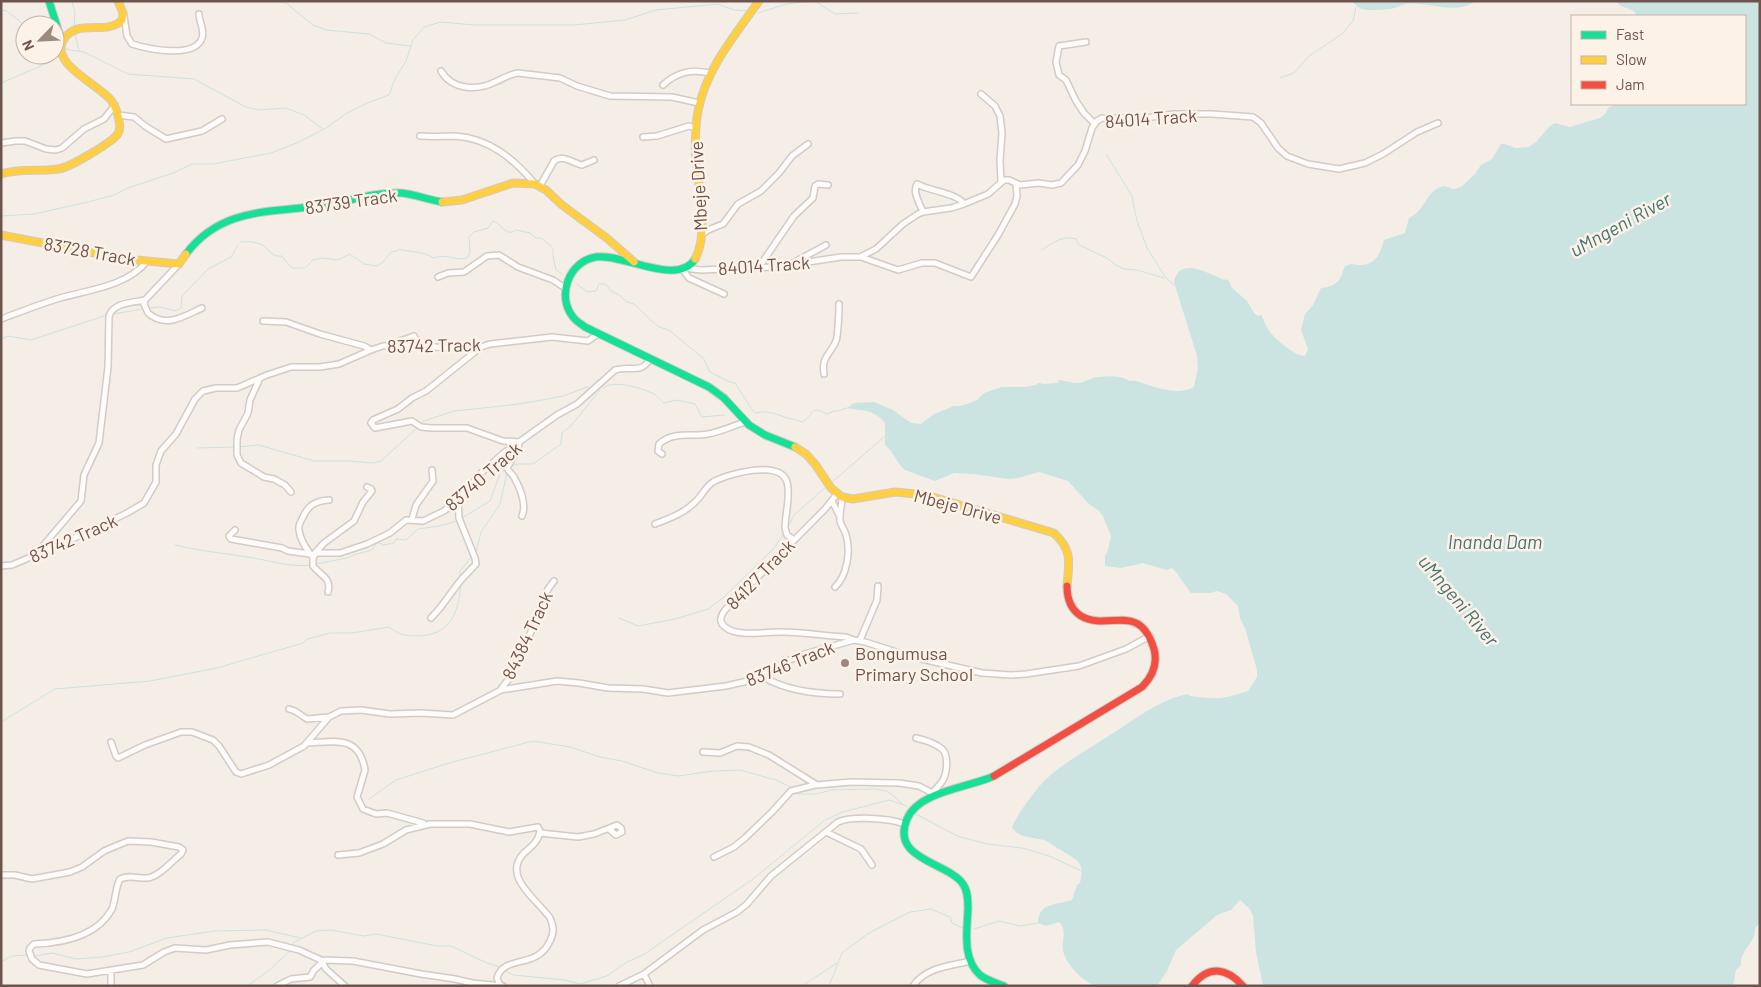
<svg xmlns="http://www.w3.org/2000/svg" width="1761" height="987" viewBox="0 0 1761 987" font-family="Barlow,sans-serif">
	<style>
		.water { fill: #cbe3e1 }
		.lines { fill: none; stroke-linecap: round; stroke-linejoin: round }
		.stream { stroke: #cbe3e1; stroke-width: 1 }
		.street-casing { stroke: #d2cbc6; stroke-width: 8 }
		.fast-casing { stroke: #d2cac4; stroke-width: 9 }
		.slow-casing { stroke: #d2cac4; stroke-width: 9 }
		.jam-casing { stroke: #d2cac4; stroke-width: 9 }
		.street { stroke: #fdfcfb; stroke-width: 5 }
		.fast { stroke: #16e098; stroke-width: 7 }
		.slow { stroke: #ffcf43; stroke-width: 7 }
		.jam { stroke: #f24e42; stroke-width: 7 }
		.poi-dot { fill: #9c8a82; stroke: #fcf2e8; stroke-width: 2 }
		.labels { text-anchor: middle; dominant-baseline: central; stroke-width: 5; stroke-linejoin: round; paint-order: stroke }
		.street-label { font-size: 18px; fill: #6d544c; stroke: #fcf2e8 }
		.poi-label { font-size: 18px; fill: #6d544c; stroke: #fcf2e8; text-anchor: start }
		.water-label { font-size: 19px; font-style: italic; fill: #467477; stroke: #fcf2e8 }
	</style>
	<rect width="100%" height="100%" fill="#f4eee7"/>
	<path class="water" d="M1351 1H1476C1454 16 1429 1 1405 4 1401 5 1398 7 1394 8 1391 10 1371 10 1367 10 1358 9 1358 6 1351 1Z
		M1615 1H1760V923L1755 928C1756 943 1740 950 1741 965L1736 970 1733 986H1263L1256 952 1253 916 1250 909 1240 900 1231 910 1217 915 1176 950 1167 971 1157 986C1144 986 1103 987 1094 985 1081 980 1067 965 1063 951 1061 941 1068 930 1059 922L1046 926 1038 923C1038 902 1058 905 1072 900L1077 885 1080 883C1085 861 1078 861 1061 850 1055 847 1050 842 1044 840 1033 837 1017 838 1012 827 1018 813 1028 801 1037 789 1055 767 1084 752 1107 737 1132 722 1159 699 1188 694L1190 696C1200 697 1211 699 1220 698 1228 697 1239 694 1248 691L1257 677V670L1245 628 1240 618 1238 606 1226 594 1217 591 1210 593H1191C1185 586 1178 573 1172 568L1167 570 1143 563 1121 568 1105 566V556L1108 550 1111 536 1103 516 1099 511 1088 503 1068 481 1039 472 1018 478 1008 479 974 474 954 473 935 481 905 470 900 465 891 451 885 445V423C874 409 863 411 847 408L854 403 874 402 893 410 911 423 921 424 934 414 954 406H960L970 403 977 400 984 393 1002 387H1025L1035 385 1039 383 1044 384 1058 383 1059 380C1066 381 1072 383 1079 383 1086 382 1092 377 1099 377 1110 376 1119 375 1130 381 1135 380 1139 382 1145 384 1160 389 1180 395 1194 387L1198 368 1197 356 1174 282C1179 255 1209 274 1225 280L1227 279 1230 282 1231 287 1247 301 1254 313 1258 316 1261 315C1265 320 1265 327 1270 332 1276 340 1295 356 1305 356L1308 349 1301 330 1305 314 1313 305 1321 288C1328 288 1338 284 1341 277 1343 273 1343 268 1346 266 1349 264 1354 264 1358 265 1375 266 1380 255 1384 240L1405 233 1409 218C1427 210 1424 191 1444 186L1454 189 1461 187 1475 174 1481 165 1492 159 1501 144H1504L1516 148 1529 147 1536 142 1550 126 1555 123 1570 127 1600 118 1605 114 1609 107 1618 104H1745V16H1637L1634 11 1621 6Z"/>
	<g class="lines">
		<path class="stream" d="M72 1 75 13 74 27
			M281 1 286 3 313 25 326 30 369 34 386 43 410 46
			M815 1 835 14 858 13
			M1 10 7 11 25 26
			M758 13 786 4 811 1
			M75 33 79 51
			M55 43 58 45 55 48
			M65 49 84 52 128 74 194 79 246 107 259 110 286 108 304 115 323 129
			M1280 78 1294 73 1309 56 1342 34 1353 21 1356 7
			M1 83 41 66 50 55
			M1106 154 1132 196 1137 221 1147 248 1166 278 1175 286
			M1 216 34 214 88 202 114 195 128 188 173 173 192 164H213L271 153 299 142 326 128 347 113 367 103 389 95 395 79 406 61 413 40 424 27 441 22 474 25H574L625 20 656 10 718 4 734 10 748 11
			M241 242C247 241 260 242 265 247 271 252 272 257 282 256 282 257 290 266 292 268H305L313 260 322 258 338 260 350 254 364 264 377 266 383 262 391 252 397 251 399 249C412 253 419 250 434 258 447 253 454 261 467 258L470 253 469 237 474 232 488 228 493 221C502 223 505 238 516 230L530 233 536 238H541L550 245 553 249V256L556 270 562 274
			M1042 250C1052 243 1063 235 1076 239L1079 245 1107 258 1116 265 1124 269 1137 270 1164 278
			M577 284 587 292 596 291 599 284H606L611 291 619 295 627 302 634 304 653 322 659 327 669 330 704 359 709 371 727 381 735 383 753 411 756 413C767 410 776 414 787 418 792 419 797 420 802 422 815 415 809 404 827 414L834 411H838L847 408
			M150 308 160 307 175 311 181 308 182 296 208 269 231 257 238 245
			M113 314 143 309
			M1 339 8 336 31 340 107 315
			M603 388C613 379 640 388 652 393 657 395 660 400 664 403L677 400 695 404 702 417 724 415
			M421 423 424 421 454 411 512 405 537 401 563 396 587 387 592 390
			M239 447 259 445 314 461H350L373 463 381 461 417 428
			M198 448 234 447
			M510 466 518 464H533L561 444 562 433 570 427 600 390
			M831 483 884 437
			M462 518 490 501 500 474 505 469
			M787 529 794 515 826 487
			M175 545C199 551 223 553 247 557 269 560 290 568 312 565
			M476 552 481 532 500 504 507 473
			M316 564 347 558 353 555 372 550 377 542 383 545 394 543 396 539 406 540 418 529 439 526 457 521
			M460 578V571L471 557
			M619 618 638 626 675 619 708 609 724 597 774 548 785 532
			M308 639 330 633H352L389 627C399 635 406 636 418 636 451 635 459 612 461 583
			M1 722 55 689 150 681 217 668 303 643 307 639
			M798 794H817L831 790 875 789 886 791 894 796 902 804
			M369 799 396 780 449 763 533 741 570 747 600 757 622 761 658 773 678 776 713 771 740 770 776 780 793 788
			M916 814 957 836 987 844 1022 848 1049 856 1082 871
			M974 929 999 921 1020 926 1038 923
			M293 943 316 931 331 930 364 936 376 934 437 946H451L487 963 500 967
			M35 956 52 953 76 959 102 957 129 952 167 938 214 931 266 930 300 938
			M1 962 11 956 28 955
			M505 971 513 975 565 980 580 984 607 976 627 962 643 955 753 879 825 820 843 812 889 800 907 806
			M247 986 267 972 290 951
			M802 986 837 963
			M829 986 842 953 869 933 910 912 931 909 950 917 952 923 963 928"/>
		<defs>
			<path id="street" d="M124 16 127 36 132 44C148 49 195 59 202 38 205 30 199 22 199 14
				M1086 42 1059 46 1056 62 1059 75 1066 80 1076 101 1084 113 1095 124
				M441 71C452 90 477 91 495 82 503 79 509 74 518 73L560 78 577 86 610 96 672 97 699 103
				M663 85C677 72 691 69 710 73
				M981 94 995 106 1000 116 1002 133 1000 161 1001 181
				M118 115 134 117 145 126 166 139 202 131 222 119
				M420 136C431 137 443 136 455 136 489 138 514 159 535 184
				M643 137 657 136 689 126 696 128
				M1 143 16 141H25L46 149 56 150 62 148 84 129 104 119 115 105
				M540 186 554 161C562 154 573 163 582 165L594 160
				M923 212C920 204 912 192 917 184 929 191 957 193 964 204
				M701 235 708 230 723 224 738 204 761 191 779 173 792 156 808 144
				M861 257 898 270 922 263H935L971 277 998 235 1015 204 1017 196 1016 184
				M791 264 826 245
				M759 267 794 216 813 198 815 186 818 184 828 185
				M684 268 701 270 775 267 841 257H860L876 249 903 224 918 214 923 212 951 208 964 204 988 194 1004 180H1009L1020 185 1039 183 1052 185 1061 183 1078 165 1085 151 1092 128 1097 121 1102 118H1145L1174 114H1212L1253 117 1261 123 1278 148 1287 156 1308 164 1339 169 1365 163 1383 154 1417 132 1438 123
				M682 269 689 278 724 294
				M438 277 448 273 464 272 487 256 499 255 518 267 553 280 565 288
				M145 300 144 304 148 313C166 329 184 316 202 308
				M145 300 179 264
				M1 319C20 312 40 304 60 298 88 290 128 286 147 261
				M263 321 286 322 320 334 364 346 371 350
				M389 345 414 336 416 340 410 346
				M481 347 426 391 412 398 398 409 373 420 371 423 375 428 412 421 421 427 431 428H467L503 441 519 442 518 449 507 468C509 472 512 474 514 477 520 488 527 504 522 516
				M824 374C821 357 830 355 836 341 838 337 839 311 839 304
				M260 378 250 400 248 413 239 430 237 439V455L241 463 264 477 274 479 285 485 291 492
				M662 454 658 451 659 444C673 431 691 437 708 434 720 432 733 426 745 422
				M837 494 825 509 725 610C721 615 718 622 725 627 738 638 767 631 783 632 804 632 825 636 846 637L854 640
				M832 501 840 517
				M412 519 416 505 433 481 432 470
				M655 524C668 519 685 513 695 502 702 496 705 487 713 482 727 474 780 459 787 482 791 496 785 514 785 528L787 535 794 540
				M235 530 229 536 231 539 282 548 288 551 310 554
				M36 554 81 501 84 475 99 443 108 367 109 316C114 302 132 303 145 300
				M314 554 324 543 354 521 363 502 372 491 371 489 367 487
				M311 555C306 548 300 540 299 530 298 525 300 523 302 519 308 505 315 501 329 500
				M1 566 12 565 66 542 127 513 144 503 156 482V465L161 451 176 434 195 399 203 391 216 388H237L267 375 291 367H320L339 364 371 350 383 346H418L452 348 474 346 481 347 490 344 552 337 588 341 598 334
				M835 587C847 576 851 551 846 535 845 530 841 526 840 521 839 514 842 505 842 497
				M328 592C332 578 321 576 313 566V558L316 553H340L367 544 390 533 406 520 423 521 444 511 458 500 481 473 505 452 557 415 577 404 615 370C631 365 640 375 650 359
				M431 618 440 608 460 581 476 564 475 558 459 518 458 500
				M860 640 877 600 878 586
				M761 676C785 690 812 694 840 694
				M501 689 511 676 516 661 530 634 548 589 554 581
				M289 709 295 711 307 719 329 717
				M916 738C925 740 935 743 942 749 949 755 947 773 943 780 940 785 936 789 932 793
				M111 742 116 756 118 758 145 745 181 732H192L213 740 219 746 236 772 241 774 269 765 304 746 329 717 341 711 361 710 390 714 421 713 453 715 501 690 557 681 579 683 608 688 643 689 668 693 726 686 752 680 783 663 801 655 854 640 865 642 909 656 982 673 1011 675 1026 674 1079 666 1126 649 1150 636
				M307 743C334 742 359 734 365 770L357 797 363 809 376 814 387 813 423 823
				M703 752 720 753 737 746 749 747 769 755 817 785 851 782 899 783 919 786 936 795
				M826 832 861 849 872 865
				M540 833 578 837 594 834 617 825 621 828 622 832 616 835 609 829
				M338 855 359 853 383 844 406 830 430 824H470L509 832 538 827 540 831C539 841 531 847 524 853 501 877 538 900 550 918 554 927 554 933 550 941 537 970 504 954 497 978L500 985
				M714 857 734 847 745 838 772 812 791 791 815 785
				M1 875H15L32 879 70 872 82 867 104 851 128 841 151 842 179 847 183 850 181 854C172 861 160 876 148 878 138 879 130 874 120 879 115 888 116 899 112 909 97 937 62 943 34 944L30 948 29 951 32 959 39 965 87 974 143 965 164 952 175 948 206 950 230 945 268 942 299 950 321 960 353 961 421 974 455 979 472 983 503 986
				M321 960 326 969 345 986
				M644 974 650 986
				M111 986V971
				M277 986 291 979 310 977 314 970 322 963
				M619 986 644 974 703 930 737 912 747 904 771 876 838 822C852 816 890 818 904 824
				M913 986C926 967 950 966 971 961"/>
			<path id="fast" d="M49 1 62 42
				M186 254C222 206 273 213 325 205 350 201 375 192 401 193 415 194 428 200 442 202
				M695 259C678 287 622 253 596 257 569 261 556 296 573 317 576 321 581 324 585 327L709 387 724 398 749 425 765 435 795 447
				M994 776C968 788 919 791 907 819 890 860 948 862 963 884 968 891 968 901 968 909 967 930 962 959 980 975 986 980 996 983 1004 986"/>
			<path id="slow" d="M1 174C20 168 38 172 58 169 69 168 109 144 117 135 120 131 120 125 119 121 118 113 115 106 111 100 98 84 48 63 64 39 77 18 107 36 122 20L123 13 118 1
				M442 202 462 200 513 183 535 184 546 190 562 205 608 239 634 262
				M1 235 126 259 179 264 186 254
				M695 259C709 234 699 188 696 160 695 144 695 127 698 111 706 69 735 35 759 1
				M795 447 806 454 815 464 831 488 842 497 853 499 895 492 926 495 1054 533C1073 551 1069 562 1067 586"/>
			<path id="jam" d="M994 776 1142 687C1153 676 1158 664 1154 649 1139 600 1108 632 1081 616 1070 609 1067 597 1067 586
				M1192 986C1208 965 1226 967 1243 986"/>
		</defs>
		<use href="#street" class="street-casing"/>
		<use href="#fast" class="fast-casing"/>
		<use href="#slow" class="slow-casing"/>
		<use href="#jam" class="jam-casing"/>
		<use href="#street" class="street"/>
		<use href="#fast" class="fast"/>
		<use href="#slow" class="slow"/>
		<use href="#jam" class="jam"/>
	</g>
	<circle class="poi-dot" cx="845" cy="663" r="5"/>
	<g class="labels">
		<g class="street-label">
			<text transform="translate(1151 118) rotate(-4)">84014 Track</text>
			<text transform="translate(698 186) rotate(-93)">Mbeje Drive</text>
			<text transform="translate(351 201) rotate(-8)">83739 Track</text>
			<text transform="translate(90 251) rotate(10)">83728 Track</text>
			<text transform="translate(764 265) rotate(-4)">84014 Track</text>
			<text transform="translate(434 345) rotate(-1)">83742 Track</text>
			<text transform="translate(483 476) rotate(-41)">83740 Track</text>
			<text transform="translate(958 506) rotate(15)">Mbeje Drive</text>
			<text transform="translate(73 538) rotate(-24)">83742 Track</text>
			<text transform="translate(760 574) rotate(-46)">84127 Track</text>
			<text transform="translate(527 635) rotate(-65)">84384 Track</text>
			<text transform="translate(790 663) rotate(-22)">83746 Track</text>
		</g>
		<g class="poi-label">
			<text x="855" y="653">Bongumusa<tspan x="855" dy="21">Primary School</tspan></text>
		</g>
		<g class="water-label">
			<text transform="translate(1620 224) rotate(-29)">uMngeni River</text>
			<text x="1495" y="541">Inanda Dam</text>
			<text transform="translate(1459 600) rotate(50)">uMngeni River</text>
		</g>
	</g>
	<rect width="1761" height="987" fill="none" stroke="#6d544c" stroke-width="5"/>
	<rect x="1571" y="15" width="175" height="90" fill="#fcf2e8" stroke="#c3b3aa"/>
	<rect x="1581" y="31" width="25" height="8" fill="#16e098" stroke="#c3b3aa"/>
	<text x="1616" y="40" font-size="15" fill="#6d544c">Fast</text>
	<rect x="1581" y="56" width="25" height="8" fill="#ffcf43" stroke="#c3b3aa"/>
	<text x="1616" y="65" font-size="15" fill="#6d544c">Slow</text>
	<rect x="1581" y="81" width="25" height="8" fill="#f24e42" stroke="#c3b3aa"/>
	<text x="1616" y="90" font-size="15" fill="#6d544c">Jam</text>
	<g transform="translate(40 40) rotate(246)"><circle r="24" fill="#fcf2e8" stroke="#c3b3aa"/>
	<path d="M0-4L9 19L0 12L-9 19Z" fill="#9c8a82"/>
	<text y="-8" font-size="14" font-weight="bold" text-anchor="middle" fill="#6d544c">N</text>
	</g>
</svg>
